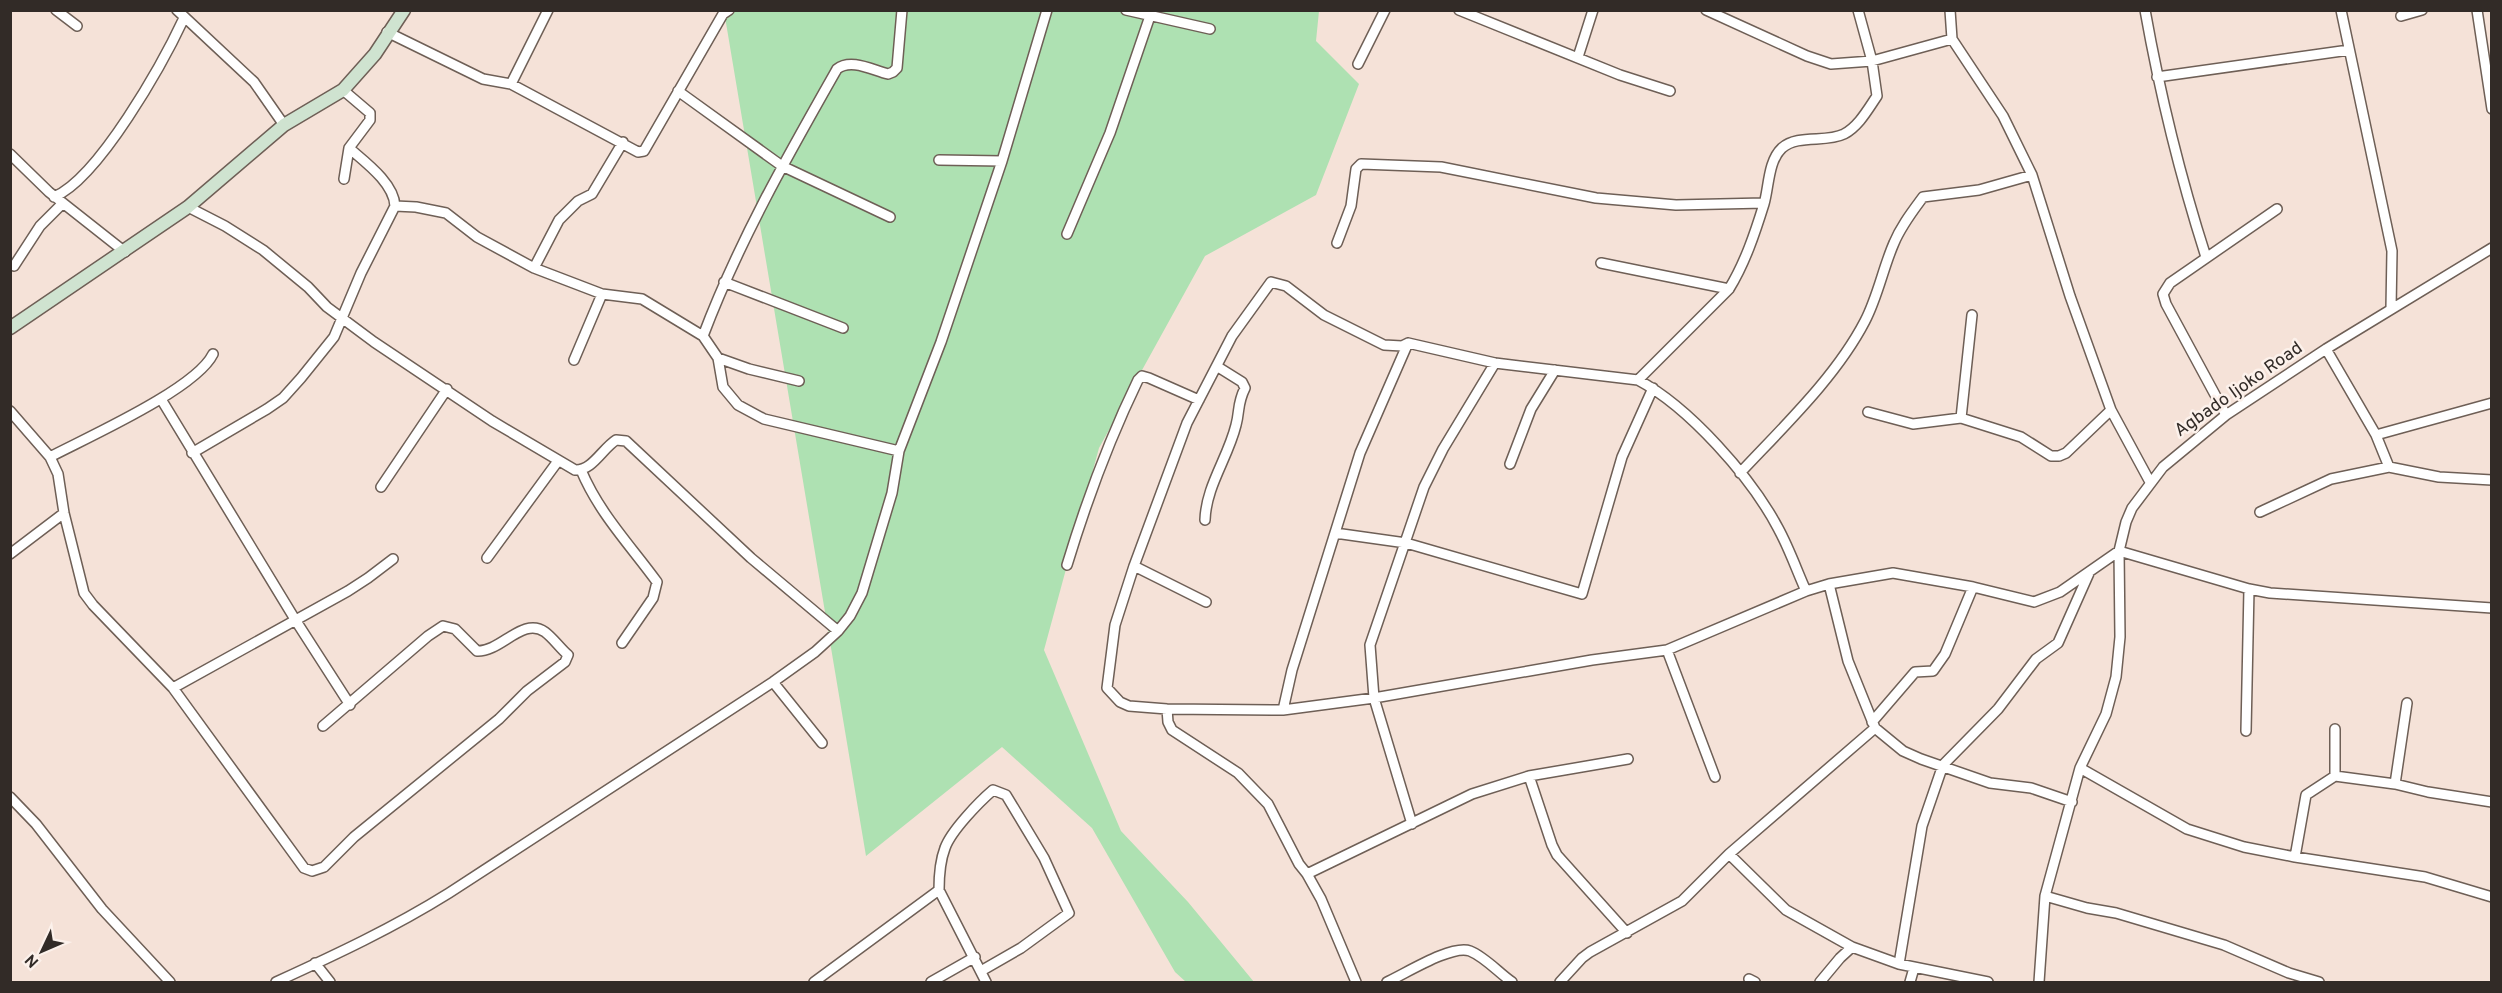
<svg xmlns="http://www.w3.org/2000/svg" width="2502" height="993" viewBox="0 0 2502 993" font-family="Overpass,sans-serif">
	<style>
		.green { fill: #aee1b2 }
		.lines { fill: none; stroke-linecap: round; stroke-linejoin: round }
		.street-casing { stroke: #6e5f56; stroke-width: 12 }
		.secondary-casing { stroke: #6e5f56; stroke-width: 15 }
		.street { stroke: #fff; stroke-width: 9 }
		.secondary { stroke: #cfe3d0; stroke-width: 12 }
		.labels { text-anchor: middle; dominant-baseline: central; stroke-width: 5; stroke-linejoin: round; paint-order: stroke }
		.street-label { font-size: 18px; fill: #322b27; stroke: #fcf1eb }
	</style>
	<rect width="100%" height="100%" fill="#f5e2d8"/>
	<path class="green" d="M724 11H1319L1316 41 1359 84 1316 195 1205 256 1099 448 1044 650 1121 831 1188 902 1254 982H1186L1175 972 1092 828 1002 747 866 856Z"/>
	<g class="lines">
		<defs>
			<path id="street" d="M56 10 77 26
				M177 10 254 82 284 125
				M1126 10 1210 29
				M1459 10 1620 75 1670 91
				M1706 10 1807 56 1831 64 1872 61 1952 39
				M1950 10 1952 39 2003 116 2032 175 2070 296 2111 410 2150 482
				M2145 10C2160 94 2180 176 2206 257
				M2341 10 2392 251 2391 309
				M2477 10 2492 109
				M2401 16 2422 10
				M387 32 483 79 511 84 638 152 644 151 723 14 729 10
				M1578 57 1593 10
				M1358 64 1385 10
				M2157 77 2349 50
				M511 84 548 10
				M343 90 370 113V120L349 148 344 179
				M678 91 782 166 890 217
				M10 154 49 192 125 252
				M939 160 1002 161
				M54 197C99 178 163 63 184 18
				M395 206 416 207 446 213 477 237 534 268 602 294 642 299 703 336
				M188 207 225 226 263 250 308 287 327 307 374 342 492 421 575 470C592 471 602 449 616 440L626 441 751 558 838 631
				M1067 234 1110 133 1150 16
				M1337 243 1351 206 1356 169 1361 164 1441 167 1596 198 1676 205 1764 203
				M1601 263 1729 289
				M14 266 40 226 63 203
				M534 268 559 220 578 201 592 194 623 142
				M724 282 843 328
				M2326 349 2376 435 2389 467
				M718 358 749 369 799 381
				M574 360 602 294
				M1638 380 1729 289C1745 263 1755 233 1764 204 1769 187 1768 161 1782 148 1798 134 1826 143 1844 134 1859 126 1868 109 1877 96L1872 61 1858 10
				M161 399 296 621 350 705
				M10 411 50 457 58 474 64 513 84 593 93 605 173 688 304 868 312 871 324 867 354 837 499 719 527 691 565 662 568 655C560 648 553 638 545 632 523 616 501 652 477 651L455 629 443 626 428 636 323 726
				M1868 412 1913 424 1961 418 2021 437 2051 456H2059L2066 453 2111 410
				M2226 415 2166 304 2163 294 2170 283 2277 209
				M1961 418 1972 315
				M2376 435 2492 403
				M899 451 764 419 738 405 723 387 718 358 703 336C739 241 787 157 837 69 851 58 872 70 888 74L893 72 897 68 902 10
				M192 453 267 409 283 398 301 378 334 337 361 273 395 206C394 183 365 162 349 148
				M50 457C88 437 196 389 213 354
				M1510 464 1531 409 1555 370
				M581 470C599 513 630 545 657 582L653 598 622 643
				M1740 473C1783 427 1836 377 1865 321 1878 296 1883 268 1894 243 1901 226 1912 212 1923 197L1979 190 2032 175
				M381 487 447 389
				M2260 512 2331 479 2389 467 2439 477 2492 480
				M1205 520C1206 486 1228 458 1236 425 1240 410 1237 404 1245 388L1242 382 1218 367
				M1335 533 1406 543 1582 594 1622 457 1653 388
				M10 554 64 513
				M487 558 558 461
				M1067 565C1087 499 1108 442 1138 380L1142 376 1149 378 1199 400
				M1134 566 1206 602
				M1829 584 1848 661 1875 728 1903 751 1921 759 1990 783 2031 788 2072 802
				M1806 591C1797 571 1789 548 1778 528 1751 477 1689 407 1638 380L1495 363 1408 343 1402 346 1384 345 1324 315 1286 286 1271 282 1232 336 1187 423 1134 566 1115 625 1107 688 1120 702 1129 706 1167 709 1283 710 1374 698 1592 660 1667 650 1806 591 1829 584 1893 573 1973 587 2034 602 2060 592 2119 551 2249 589 2270 593 2492 608
				M1667 650 1715 777
				M773 682 822 743
				M173 688 348 591 368 578 393 559
				M1167 709 1168 722 1172 730 1238 773 1268 804 1299 864 1307 874 1321 899 1356 982
				M1283 710 1292 670 1360 453 1408 343
				M1872 722 1915 672 1933 671 1945 654 1973 587
				M2246 731 2249 589
				M2080 768 2187 829 2244 847 2295 857 2425 877 2492 897
				M1529 776 1552 845 1557 855 1627 933
				M2335 776V729
				M2395 784 2407 703
				M10 797 36 824 102 909 170 982
				M1412 824 1374 698 1370 645 1424 487 1443 449 1495 363
				M1729 854 1786 910 1852 947 1899 964 1988 982
				M2295 857 2306 795 2335 776 2395 784 2428 792 2492 802
				M1307 874 1472 794 1529 776 1628 759
				M2045 896 2087 908 2116 913 2224 945 2289 973 2319 982
				M315 963 330 982
				M1899 964 1922 826 1943 765 1998 709 2036 659 2058 643 2090 571
				M981 971 1021 948 1069 913 1044 858 1006 795 993 790C979 802 951 831 945 848 940 861 939 875 939 890L986 982
				M1749 979 1755 982
				M276 982C335 955 393 928 449 893L773 682 815 652 838 631 850 616 862 593 892 493 899 451 941 342 1002 161 1047 10
				M814 982 939 890
				M931 982 975 957
				M1387 982C1405 974 1452 944 1470 951 1485 957 1499 973 1512 982
				M1560 982 1582 958 1590 952 1682 901 1729 854 1875 728
				M1820 982 1840 958 1852 947
				M1910 982 1914 968
				M2039 982 2045 896 2080 768 2106 714 2116 677 2120 637 2119 551 2126 522 2132 508 2163 467 2226 415 2326 349 2492 248"/>
			<path id="secondary" d="M10 328 188 207 284 125 343 90 375 54 404 10"/>
		</defs>
		<use href="#street" class="street-casing"/>
		<use href="#secondary" class="secondary-casing"/>
		<use href="#street" class="street"/>
		<use href="#secondary" class="secondary"/>
	</g>
	<g class="labels">
		<g class="street-label">
			<text transform="translate(2239 390) rotate(-35)">Agbado Ijoko Road</text>
		</g>
	</g>
	<rect width="2502" height="993" fill="none" stroke="#322b27" stroke-width="24"/>
	<g transform="translate(42 951) rotate(226)" stroke="#fcf1eb" stroke-width="4.5" paint-order="stroke">
	<path d="M0-4.5L10 22L0 15L-10 22Z" fill="#322b27"/>
	<text y="-9" font-size="16" font-weight="bold" text-anchor="middle" fill="#322b27">N</text>
	</g>
</svg>
